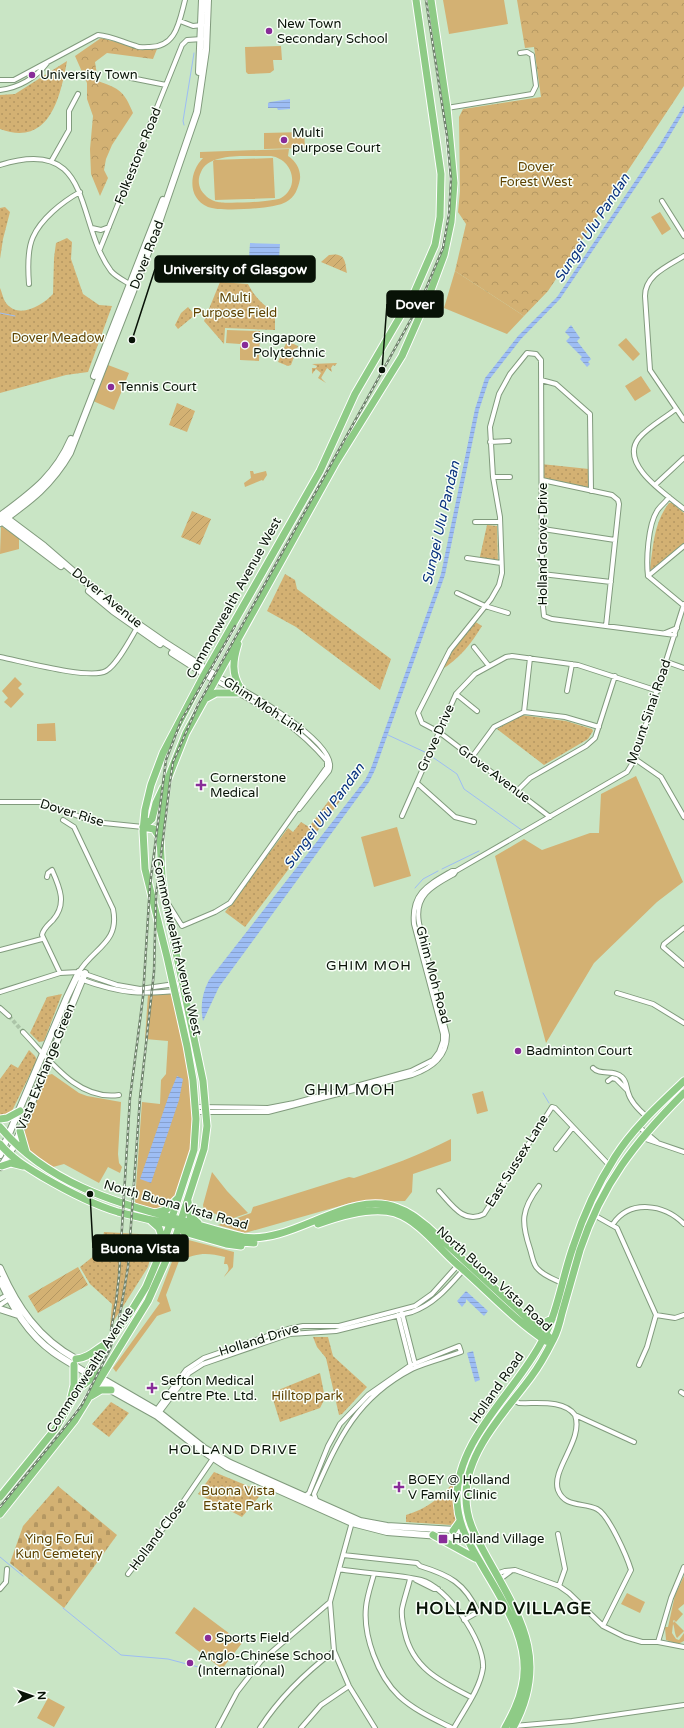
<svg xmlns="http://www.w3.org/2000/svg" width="684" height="1728" viewBox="0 0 684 1728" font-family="'Varela Round',sans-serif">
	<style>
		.grass { fill: #d3b173; fill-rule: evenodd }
		.forest { fill: url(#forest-crowns) }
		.cemetery { fill: url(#cemetery-stones) }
		.park { fill: url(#park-dots) }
		.garden { fill: url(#garden-furrows) }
		.water { fill: url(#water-rules) }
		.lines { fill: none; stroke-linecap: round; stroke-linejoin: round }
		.stream { stroke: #9dbdf4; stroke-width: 1 }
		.street-tunnel { stroke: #acc5a8; stroke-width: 4; stroke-dasharray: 4 2; stroke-linecap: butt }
		.street-casing { stroke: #819b7d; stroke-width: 6 }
		.secondary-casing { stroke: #819b7d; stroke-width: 8 }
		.primary-casing { stroke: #fff; stroke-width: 9 }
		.street { stroke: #fff; stroke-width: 4 }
		.secondary { stroke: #fff; stroke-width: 6 }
		.primary { stroke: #8ecb86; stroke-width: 7 }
		.rail-casing { stroke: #6f826c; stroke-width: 2.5 }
		.rail { stroke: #f9fff8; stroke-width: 1; stroke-dasharray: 3; stroke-linecap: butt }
		.poi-dot { fill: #882c98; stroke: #f9fff8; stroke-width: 1.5 }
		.labels { text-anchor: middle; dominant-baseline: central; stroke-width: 3; stroke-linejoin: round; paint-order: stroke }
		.poi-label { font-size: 13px; fill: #081207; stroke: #f9fff8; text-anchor: start }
		.street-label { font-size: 13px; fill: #081207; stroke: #f9fff8 }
		.park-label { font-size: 13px; fill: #5e4200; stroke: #f9fff8 }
		.water-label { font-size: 14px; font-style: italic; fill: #07317e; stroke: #f9fff8 }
		.neighbourhood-label { font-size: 14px; letter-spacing: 1px; fill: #081207; stroke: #f9fff8 }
		.quarter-label { font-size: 15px; letter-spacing: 1px; fill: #081207; stroke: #f9fff8 }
		.district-label { font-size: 17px; font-weight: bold; letter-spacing: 1px; fill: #081207; stroke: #f9fff8 }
		.leader { fill: none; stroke: #081207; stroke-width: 1.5 }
		.callout-dot { fill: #081207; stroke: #f9fff8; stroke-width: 1.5 }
		.callout { fill: #081207; stroke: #081207; stroke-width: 1.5 }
		.callout-label { font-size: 14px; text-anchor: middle; font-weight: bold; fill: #fff }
	</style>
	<defs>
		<pattern id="forest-crowns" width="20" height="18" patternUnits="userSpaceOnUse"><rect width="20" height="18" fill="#d3b173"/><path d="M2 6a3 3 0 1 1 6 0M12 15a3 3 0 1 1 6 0" fill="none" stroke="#b49762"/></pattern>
		<pattern id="cemetery-stones" width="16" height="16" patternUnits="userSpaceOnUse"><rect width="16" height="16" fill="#d3b173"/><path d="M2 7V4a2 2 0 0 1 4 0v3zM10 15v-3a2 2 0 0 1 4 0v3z" fill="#b49762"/></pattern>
		<pattern id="park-dots" width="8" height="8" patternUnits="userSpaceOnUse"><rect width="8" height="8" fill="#d3b173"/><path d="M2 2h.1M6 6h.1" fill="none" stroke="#b49762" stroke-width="1.8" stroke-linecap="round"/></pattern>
		<pattern id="garden-furrows" width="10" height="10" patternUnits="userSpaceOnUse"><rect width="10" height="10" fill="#d3b173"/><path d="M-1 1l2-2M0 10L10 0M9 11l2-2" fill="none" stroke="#b49762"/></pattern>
		<pattern id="water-rules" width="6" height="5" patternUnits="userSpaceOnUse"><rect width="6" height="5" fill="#9dbdf4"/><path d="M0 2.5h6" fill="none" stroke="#86a1d0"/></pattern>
	</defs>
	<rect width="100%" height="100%" fill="#c9e5c5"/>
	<path class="grass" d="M443 0H504L508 24 449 34Z
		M281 46 282 60H273L274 70 270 73 248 74 246 72 245 47Z
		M304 132 305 148 264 149V133Z
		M289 149 288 156C296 161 301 170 300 179 298 189 295 197 286 202 275 209 220 212 208 207 187 198 189 172 203 158H200V152ZM271 156C292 159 301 186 281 198 274 202 226 204 218 202 211 201 205 196 201 190 198 184 198 178 201 172 209 151 252 157 271 156Z
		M273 158 275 198 215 200 213 160Z
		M660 212 671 229 662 235 651 217Z
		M455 271 524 316 507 334 444 308Z
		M227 330 260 331 259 361 240 360V344L226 343Z
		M626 338 640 354 633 361 618 345Z
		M108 365 129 373 114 410 93 401Z
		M641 376 651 391 635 401 625 386Z
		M250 471H253L254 474 266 471 267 475 263 481 262 480 245 487 244 483 251 478Z
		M1 526 19 538V549L0 554Z
		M15 677 22 684 18 688 24 694 11 708 4 702 8 698 2 691Z
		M55 723 56 741H37V724Z
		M636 776 683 882 657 902 594 963 546 1043 495 856 524 839 542 850 590 833H599L601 794Z
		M397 827 411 876 374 887 361 837Z
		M174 991 187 1046 196 1132 180 1195 157 1213 137 1209 135 1201 142 1102 160 1104 161 1080 166 1074 168 1041 145 1039 148 994Z
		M52 1074 79 1093 87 1096 121 1102 118 1154 119 1163 122 1167 120 1173 108 1167 99 1183 64 1164 53 1167 29 1153 24 1133 44 1080 48 1075Z
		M483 1091 488 1111 477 1114 472 1094Z
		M451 1139V1161L413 1174 412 1192 405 1201 354 1202 245 1233 218 1225 251 1213 253 1207 349 1177 354 1178C387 1167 420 1155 451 1139Z
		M212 1172 227 1191 248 1213 225 1221 220 1219 216 1214 204 1210 203 1205Z
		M181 1238 234 1252 233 1267 224 1277C226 1272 231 1271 227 1264H224L225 1257C206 1252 197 1253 179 1261L166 1295 171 1311 157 1316 116 1372 113 1368 160 1303 157 1301Z
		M684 1576V1604L678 1609 683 1614 676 1622 674 1620 673 1621V1623L674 1621 684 1631 677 1638C674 1633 675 1628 673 1624L672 1633 676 1639 679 1640 684 1633V1641L678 1644 666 1640 665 1627H668L675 1595Z
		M627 1593 645 1602 640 1613 621 1604Z
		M194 1607 242 1643 222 1669 175 1633Z
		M48 1698 65 1707 54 1727 37 1718Z"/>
	<path class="forest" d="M517 0H684V86L548 291 524 316 455 271 466 224 458 212 460 191 459 117 463 109 541 97 534 47 525 48Z
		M101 38 140 48 157 49 153 59 107 53 95 62 98 81C120 89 124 91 133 113L112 145 106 159 104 170 108 178 100 196 91 174 90 149 93 116 87 99V83L75 56Z"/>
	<path class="cemetery" d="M58 1486 117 1535 64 1608 10 1563 23 1526Z"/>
	<path class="park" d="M67 61C60 99 49 147 0 129V95L15 94Z
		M5 207 10 212 3 239 0 259V208Z
		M67 238 72 242 71 259 83 294 99 305 112 306 88 372 66 375 0 393V288C2 292 3 299 6 303 19 320 43 305 53 294L54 258 56 243Z
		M220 282 248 284C255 297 262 305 275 312V330L225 328 224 344 204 321Z
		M188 307 195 315 178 329 175 325 181 313Z
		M287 341 298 346 291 365 288 366 278 362Z
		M337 363 335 366 333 365 331 368 332 372 327 368 321 378 326 383 318 378 321 373 316 369 312 374V368H316L317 366 312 364Z
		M541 464 589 469 588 489 540 479Z
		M669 503H672L684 513V543L651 570 650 569C653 546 654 522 669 503Z
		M487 525 497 526 498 565 479 561Z
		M285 574 295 580 297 589 391 659 380 690 296 627 267 611Z
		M474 621 482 626C471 644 459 659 441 670L450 650Z
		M521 715 566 721 592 729 593 731 588 739 544 765 497 729Z
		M336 791 343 797 245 927 225 912 288 828 293 832 301 822 309 827Z
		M62 994 44 1041 39 1042 30 1033 47 997Z
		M29 1050 35 1056 37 1060 11 1113 5 1116 0 1115V1079L11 1064 18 1068Z
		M104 1232 156 1235 148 1267 110 1327 112 1304 90 1284 80 1267 100 1251Z
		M313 1337H328L333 1356 367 1387 342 1414 339 1415 326 1358 317 1347Z
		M320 1373 325 1398 320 1408 280 1422 271 1393Z
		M111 1402 129 1413 109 1437 92 1424Z
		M214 1472 263 1492 242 1517 198 1494Z
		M453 1483 456 1521 451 1525 406 1522V1515C426 1509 439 1499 453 1483Z"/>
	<path class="garden" d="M329 255C346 252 345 262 347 273L321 262Z
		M177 403 195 411 187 432 169 425Z
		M192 511 211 519 200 545 181 537Z
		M78 1267 88 1285 38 1313 28 1296Z"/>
	<path class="water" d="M290 99V109L278 110 277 108H268V103L270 102Z
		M684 105V112L663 147 560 299 521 339 489 380 479 410 445 575 375 770 369 782 219 987 203 1021C200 1007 202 993 209 980L365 780 371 768 441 574 475 409 485 378 518 336 557 297 660 144Z
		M250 243 280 244 279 259 249 258Z
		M571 325 580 338 577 341 591 359 588 362 590 364 587 367 580 359 582 357 566 341 570 337 565 332Z
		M177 1076 183 1079 179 1100 151 1183 140 1179 169 1095Z
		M466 1291 488 1311 484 1316 466 1299V1302L462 1307 457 1301Z
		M473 1351 480 1380 475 1382 467 1353Z"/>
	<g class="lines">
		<path class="stream" d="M184 125 183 121 194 53
			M0 313 15 316
			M388 735 429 754
			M431 756 457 774 464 789 523 831
			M442 869 479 851
			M415 888 423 879 438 871
			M543 1093 549 1103
			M0 1557 23 1576
			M63 1608 121 1655 168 1659 221 1673"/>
		<path class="street-tunnel" d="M9 1016 23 1032"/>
		<defs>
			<path id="street" d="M180 21 193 26 202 25
				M131 78 166 85
				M0 80H14L98 35C112 36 122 42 136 46 139 48 144 47 148 47 176 48 179 23 185 0
				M0 90C18 88 36 78 47 63
				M447 108 532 94 536 86 532 55 527 52 520 53
				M52 160 69 130V111L78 94
				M0 165C95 135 74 221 111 271 116 277 125 281 131 285
				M662 201 684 236
				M92 228 101 230 109 227
				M100 249 182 45 187 40 202 39
				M684 256C668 266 645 275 645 296L650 370 684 420
				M29 284C28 271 27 250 33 237 41 219 62 202 80 192
				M541 380 556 384 590 414 591 491
				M676 409C665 418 648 427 639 438 618 464 667 495 684 509
				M490 442 509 441
				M493 477H510
				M542 480 612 495 618 500 619 504 606 626
				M655 485 684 458
				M669 497C666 502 660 506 657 511 648 525 646 560 648 576L683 605
				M475 522H500
				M543 529 615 540
				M467 558 501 563
				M542 574 611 582
				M648 576 684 546
				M457 593 485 606 508 613
				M665 633 677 628
				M474 647 489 666
				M0 657C21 661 89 680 106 671 117 665 131 638 138 626
				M667 662 684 668
				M217 676C239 687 342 743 329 771L299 809
				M567 691 572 664
				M456 694 477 711
				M524 712 530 658
				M472 757 494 727 524 712 565 717 599 727
				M635 759 661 777 684 817
				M417 783 455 817 474 822
				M517 791 530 778 586 746 595 738 615 676
				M0 802H41L94 822 143 827
				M402 816 456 694 475 674 506 657 512 656 578 665 658 691
				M550 817 439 732 422 723 418 713 450 650 491 599 499 585 502 573 500 517 493 477 490 427 499 394 510 374 527 353 536 354 541 360 542 597 544 616 552 619 675 635
				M63 820 74 827 113 909C120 943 93 948 79 972
				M47 877 48 873 52 870C60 888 67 904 53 920 48 925 43 929 42 935L60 973
				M167 902 182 926 215 912 230 903 327 767V761C292 720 260 706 215 680
				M684 928 664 944 663 947 684 965
				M0 950 42 939
				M80 979C122 994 140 995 184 990
				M0 992 60 973 79 972 117 985 140 989 182 983
				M617 993 653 1004 684 1023
				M0 1008 9 1016
				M23 1032C49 1059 77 1101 119 1095
				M593 1068C600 1076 614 1069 622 1077 627 1082 626 1086 628 1092 630 1101 640 1111 647 1117
				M608 1081 612 1078 616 1079 627 1090
				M196 1107 268 1108 294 1103 411 1071 433 1060 439 1052 443 1041V1034L414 924C411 893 428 885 452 871H456
				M196 1112H268L412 1075C432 1068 447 1057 447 1035L419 923C414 895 432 886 454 874L456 871 627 772 635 759 684 604
				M639 1127 657 1142
				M643 1138 684 1152
				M556 1149 573 1127
				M539 1186C521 1210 521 1222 530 1249 532 1255 533 1265 538 1269 544 1276 554 1279 562 1283
				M439 1191C451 1204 464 1225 484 1214L552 1107 555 1108 610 1166
				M594 1215 617 1228 656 1315 647 1347 639 1365
				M613 1224C630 1199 664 1204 684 1224
				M0 1299 7 1295
				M0 1305 9 1299
				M402 1313 415 1364
				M398 1315 411 1367
				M656 1315 675 1318 684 1315
				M681 1392 684 1394
				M513 1400 519 1403C536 1404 563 1399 575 1415L634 1442
				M155 1412 186 1370 204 1358 288 1329 303 1326H339L415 1306 432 1294 458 1265
				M159 1413 189 1373 203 1364 290 1334 336 1331 412 1312C435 1304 449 1286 465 1268
				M575 1415C584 1440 551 1469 558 1490 565 1508 583 1502 597 1509 609 1515 627 1557 631 1570L603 1626
				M305 1496 309 1493 328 1446 340 1424 368 1395 411 1365 459 1346 461 1352C445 1358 427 1362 412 1369 356 1398 338 1440 314 1494L316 1500
				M352 1522 330 1602 334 1651 349 1686 375 1728
				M558 1534 565 1569 559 1586
				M343 1555 417 1563 420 1566C449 1575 465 1583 478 1612L464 1620
				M339 1569C365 1574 397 1574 421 1580 446 1586 485 1641 483 1668 480 1689 464 1710 454 1728
				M128 1574 181 1505 214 1457
				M374 1574C371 1585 367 1596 366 1607 363 1636 378 1676 399 1696 414 1710 434 1719 452 1728
				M496 1574 505 1571 515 1570 559 1586 569 1593 603 1626 625 1637 642 1642H658L684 1647
				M410 1579C408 1588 404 1599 402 1609 401 1617 403 1625 405 1633 413 1669 442 1682 471 1697
				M416 1580 434 1589H438
				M499 1580 511 1571
				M0 1589 6 1582 7 1569
				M658 1642 671 1598 684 1567
				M514 1726 572 1721 684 1705
				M218 1728 237 1692 261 1661 330 1602
				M260 1728C280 1697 305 1673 334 1651
				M301 1728 321 1705 349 1686"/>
			<path id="secondary" d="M199 72 202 0
				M94 376 163 200
				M0 516C32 492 55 476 71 439
				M4 516 44 546 118 610 164 642 217 676
				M0 520 61 566
				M0 523C30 501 51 486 70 453L153 240 197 112 206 50 208 0
				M89 591 113 611 160 644
				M172 653 214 680
				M0 1155 67 997 79 972
				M1 1167 15 1144 85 973
				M0 1268C17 1307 38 1338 76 1359
				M0 1280C13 1308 28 1334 53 1352 64 1360 76 1366 88 1374
				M0 1309 18 1315
				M101 1378 156 1410 204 1448 230 1463 360 1521 387 1526 473 1531
				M98 1383 157 1416 201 1450 227 1467 352 1523 387 1532 453 1537 475 1536"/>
			<path id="primary" d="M238 644C233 660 231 674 241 689
				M205 699 216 693H238
				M143 827 152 819 156 803 163 788
				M143 827 154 829 160 838
				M0 1119 7 1118 20 1111
				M0 1127C46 1182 114 1203 181 1220 202 1226 222 1232 243 1237 294 1245 349 1188 398 1208 410 1212 419 1220 429 1228L531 1322 548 1336
				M20 1131 26 1152
				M0 1144C11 1158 28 1168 43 1177 67 1191 91 1204 118 1212 144 1219 171 1224 198 1230 217 1235 235 1243 254 1243
				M2 1166 11 1163 23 1166
				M188 1201 190 1216 198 1223
				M155 1213 166 1210 177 1199
				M150 1220 159 1228 164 1243
				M318 1224C340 1216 372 1206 395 1213 421 1222 438 1248 458 1265 487 1290 514 1320 546 1341
				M179 1226 184 1232 226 1244 241 1246
				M531 1322 542 1324 552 1319
				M76 1359C89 1358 96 1349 107 1343
				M82 1386 102 1370
				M91 1396 101 1390H111
				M71 1397 74 1385V1365
				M0 1497 56 1428 92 1365 130 1313 146 1287 160 1254 194 1150 196 1119 193 1080 187 1046 167 957 145 869 143 831 145 810 151 785 163 753 204 675 320 471 355 394 415 291 435 245 440 217 441 174 416 0
				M0 1514 75 1420 148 1301 173 1245 204 1149 207 1126 203 1081 165 900 162 876 160 838 167 781 186 733 335 464 402 356 431 290 444 255 451 222 454 183 447 108 431 0
				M453 1531 460 1521
				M433 1535 475 1558
				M505 1728C512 1715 519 1702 522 1687 533 1642 501 1599 480 1562 468 1542 458 1524 457 1501 455 1440 516 1392 542 1341 558 1312 562 1278 573 1247 583 1216 597 1185 615 1157 633 1128 660 1104 684 1081
				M513 1728C549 1662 522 1620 489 1561 477 1539 465 1520 466 1494 467 1450 506 1411 531 1377 540 1365 547 1352 553 1340 558 1331 560 1322 562 1313 568 1292 574 1271 580 1250 602 1184 635 1142 684 1093"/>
		</defs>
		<use href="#street" class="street-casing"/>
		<use href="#secondary" class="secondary-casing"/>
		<use href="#primary" class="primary-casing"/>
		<use href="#street" class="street"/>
		<use href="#secondary" class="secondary"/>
		<use href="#primary" class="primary"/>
		<defs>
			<path id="rail" d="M111 1330 116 1302 119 1276 130 1098 143 997 150 885 166 760 181 721 235 626
				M0 1507 69 1422 82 1405 110 1349 119 1320 128 1267 140 1098 154 972 156 896 170 782 173 762 198 705 420 303 443 248 449 214 451 179 447 136 426 0"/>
		</defs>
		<use href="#rail" class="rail-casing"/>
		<use href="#rail" class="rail"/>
	</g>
	<g class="poi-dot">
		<circle cx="269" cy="31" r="4"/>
		<circle cx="32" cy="75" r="4"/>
		<circle cx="284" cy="140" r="4"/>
		<circle cx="245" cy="345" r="4"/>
		<circle cx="111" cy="387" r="4"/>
		<path d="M199 779h4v4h4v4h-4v4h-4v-4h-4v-4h4z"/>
		<circle cx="518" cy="1051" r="4"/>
		<path d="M150 1382h4v4h4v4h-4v4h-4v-4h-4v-4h4z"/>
		<path d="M397 1481h4v4h4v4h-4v4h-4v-4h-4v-4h4z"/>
		<rect x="438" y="1534" width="10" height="10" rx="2"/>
		<circle cx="208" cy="1638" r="4"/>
		<circle cx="190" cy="1663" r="4"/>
	</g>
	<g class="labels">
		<g class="poi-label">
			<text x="277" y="24">New Town<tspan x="277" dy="15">Secondary School</tspan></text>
			<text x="40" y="75">University Town</text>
			<text x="292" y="133">Multi<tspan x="292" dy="15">purpose Court</tspan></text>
			<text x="253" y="338">Singapore<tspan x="253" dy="15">Polytechnic</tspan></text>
			<text x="119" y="387">Tennis Court</text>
			<text x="210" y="778">Cornerstone<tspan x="210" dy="15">Medical</tspan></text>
			<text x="526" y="1051">Badminton Court</text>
			<text x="161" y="1381">Sefton Medical<tspan x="161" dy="15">Centre Pte. Ltd.</tspan></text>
			<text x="408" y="1480">BOEY @ Holland<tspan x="408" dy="15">V Family Clinic</tspan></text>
			<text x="452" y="1539">Holland Village</text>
			<text x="216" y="1638">Sports Field</text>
			<text x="198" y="1656">Anglo-Chinese School<tspan x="198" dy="15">(International)</tspan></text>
		</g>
		<g class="street-label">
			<text transform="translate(138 156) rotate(-68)">Folkestone Road</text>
			<text transform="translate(147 255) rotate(-69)">Dover Road</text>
			<text transform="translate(543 544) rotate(-90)">Holland Grove Drive</text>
			<text transform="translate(107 598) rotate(39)">Dover Avenue</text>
			<text transform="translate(234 598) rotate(-61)">Commonwealth Avenue West</text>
			<text transform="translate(264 706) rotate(33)">Ghim Moh Link</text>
			<text transform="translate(649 712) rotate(-71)">Mount Sinai Road</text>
			<text transform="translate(436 738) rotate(-66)">Grove Drive</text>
			<text transform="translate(494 774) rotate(37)">Grove Avenue</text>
			<text transform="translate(72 813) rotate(17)">Dover Rise</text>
			<text transform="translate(177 947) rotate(77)">Commonwealth Avenue West</text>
			<text transform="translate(433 975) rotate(75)">Ghim Moh Road</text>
			<text transform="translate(46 1067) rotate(-68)">Vista Exchange Green</text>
			<text transform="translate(517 1161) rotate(-58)">East Sussex Lane</text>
			<text transform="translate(176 1205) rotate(16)">North Buona Vista Road</text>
			<text transform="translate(494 1279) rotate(42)">North Buona Vista Road</text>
			<text transform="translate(259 1340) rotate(-17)">Holland Drive</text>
			<text transform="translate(90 1370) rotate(-57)">Commonwealth Avenue</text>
			<text transform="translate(497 1388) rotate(-55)">Holland Road</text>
			<text transform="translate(158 1535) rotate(-53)">Holland Close</text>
		</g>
		<g class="park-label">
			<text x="536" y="167">Dover<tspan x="536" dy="15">Forest West</tspan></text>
			<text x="235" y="298">Multi<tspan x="235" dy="15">Purpose Field</tspan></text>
			<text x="58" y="338">Dover Meadow</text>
			<text x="307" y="1396">Hilltop park</text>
			<text x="238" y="1491">Buona Vista<tspan x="238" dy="15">Estate Park</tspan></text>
			<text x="59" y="1539">Ying Fo Fui<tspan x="59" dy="15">Kun Cemetery</tspan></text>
		</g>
		<g class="water-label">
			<text transform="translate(592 228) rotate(-57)">Sungei Ulu Pandan</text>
			<text transform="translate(441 523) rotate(-77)">Sungei Ulu Pandan</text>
			<text transform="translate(324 816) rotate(-54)">Sungei Ulu Pandan</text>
		</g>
		<g class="neighbourhood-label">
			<text x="369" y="965">GHIM MOH</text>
			<text x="233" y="1449">HOLLAND DRIVE</text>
		</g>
		<g class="quarter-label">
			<text x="350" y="1090">GHIM MOH</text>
		</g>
		<g class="district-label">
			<text x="504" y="1608">HOLLAND VILLAGE</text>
		</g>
	</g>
	<path class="leader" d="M132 340L155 269M382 370L387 304M90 1194L93 1248"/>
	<g class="callout-dot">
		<circle cx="132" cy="340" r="4"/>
		<circle cx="382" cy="370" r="4"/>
		<circle cx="90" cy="1194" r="4"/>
	</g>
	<g class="callout">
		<rect x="155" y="256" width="160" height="26" rx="4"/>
		<rect x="387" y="291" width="56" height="26" rx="4"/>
		<rect x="93" y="1235" width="95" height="26" rx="4"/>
	</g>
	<g class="callout-label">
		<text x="235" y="274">University of Glasgow</text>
		<text x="415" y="309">Dover</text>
		<text x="140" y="1253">Buona Vista</text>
	</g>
	<g transform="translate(32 1696) rotate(88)" stroke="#f9fff8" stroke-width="3" paint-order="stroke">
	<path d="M0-3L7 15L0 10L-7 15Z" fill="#081207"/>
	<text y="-6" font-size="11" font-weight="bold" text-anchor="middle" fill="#081207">N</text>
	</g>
</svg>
